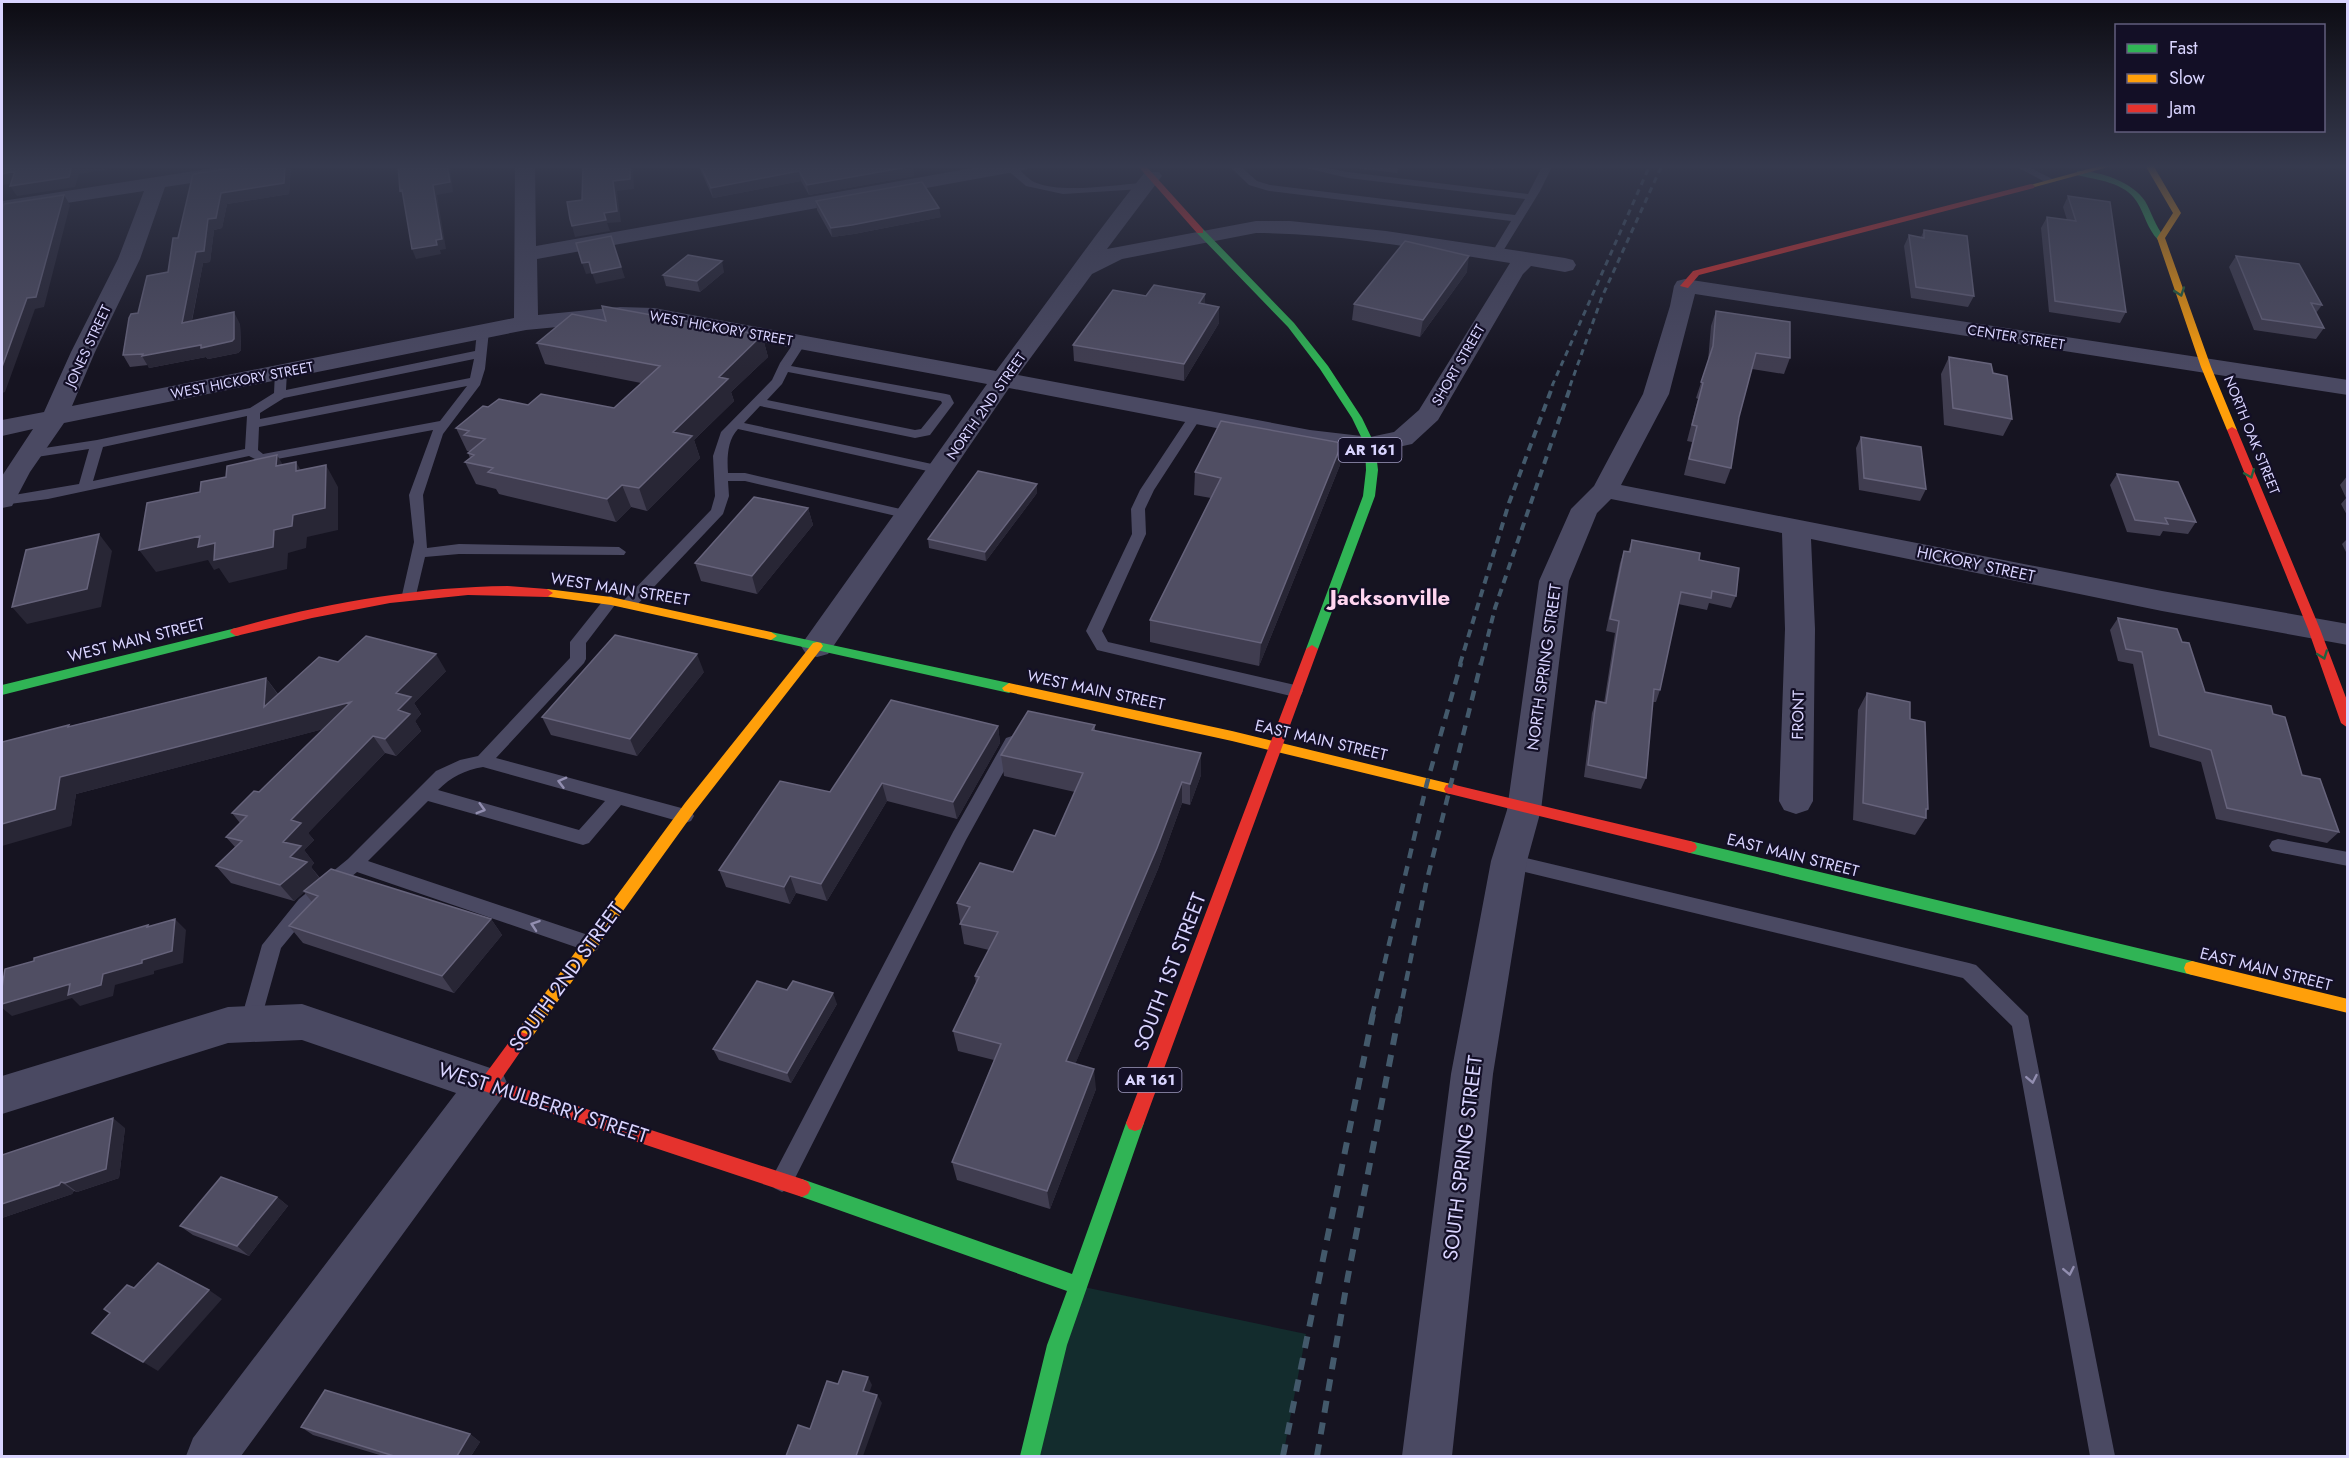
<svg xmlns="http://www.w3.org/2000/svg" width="2349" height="1458" viewBox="0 0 2349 1458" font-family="Jost,sans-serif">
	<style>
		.green { fill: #132c2d }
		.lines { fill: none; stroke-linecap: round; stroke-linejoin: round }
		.lane { fill: #4a4962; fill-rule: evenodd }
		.street { fill: #4a4962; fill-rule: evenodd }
		.fast { fill: #30b455; fill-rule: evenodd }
		.slow { fill: #ff9f0a; fill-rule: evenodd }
		.jam { fill: #e5322d; fill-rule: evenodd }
		.rail-far3 { stroke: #43596b; stroke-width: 3; stroke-dasharray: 6 5; stroke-linecap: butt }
		.rail-far2 { stroke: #43596b; stroke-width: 4; stroke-dasharray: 8 6; stroke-linecap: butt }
		.rail-far1 { stroke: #43596b; stroke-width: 4.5; stroke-dasharray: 10 8; stroke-linecap: butt }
		.rail { stroke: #43596b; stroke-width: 6; stroke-dasharray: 12 10; stroke-linecap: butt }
		.wall { fill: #403d50 }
		.shaded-wall { fill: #282635 }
		.building { fill: #504e63; stroke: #66637b; stroke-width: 1.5 }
		.oneway { stroke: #22623e }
		.oneway2 { stroke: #928eb0 }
		.labels { text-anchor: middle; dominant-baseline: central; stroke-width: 4.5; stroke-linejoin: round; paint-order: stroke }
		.far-street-label { font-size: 14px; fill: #d9d4ff; stroke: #130f26 }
		.shield { fill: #130f26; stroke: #9e99be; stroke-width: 1.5 }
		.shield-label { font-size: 15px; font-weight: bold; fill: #d9d4ff }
		.street-label { font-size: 16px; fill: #d9d4ff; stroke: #130f26 }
		.near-street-label { font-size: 20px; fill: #d9d4ff; stroke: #130f26 }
		.district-label { font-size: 22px; font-weight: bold; fill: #ffd6f0; stroke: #130f26 }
	</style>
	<rect width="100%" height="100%" fill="#161421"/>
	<path class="green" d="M1079 1286 1306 1334 1283 1456H1030L1057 1345Z"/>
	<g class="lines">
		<path class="lane" d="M1007 165C1019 165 1024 177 1034 182 1062 194 1111 185 1142 183L1147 186 1142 189 1063 194 1026 186 1006 169Z
			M1228 165H1239L1257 181 1270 185 1515 215 1525 199 1348 178 1293 165H1312L1348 172 1528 194 1543 165H1553L1540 191 1500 256 1496 257 1491 254 1511 221 1269 191 1249 185Z
			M2013 165H2025L2056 181 2047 183Z
			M483 327 489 331 485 369 480 385 443 434 423 495 427 548 459 544 619 547 626 552 624 555 459 554 425 557 416 595 414 598H404L402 595 414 542 409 495 433 430 261 462 249 456 48 499 2 505V497L79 484 89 449 30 458 25 457 23 454 25 451 97 440 250 408 274 393 275 372 281 368 287 372 286 390 475 351 477 331ZM474 359 470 378 260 419V413L284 398ZM467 386 440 421 263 454 258 450 259 427ZM247 416 245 449 93 481 103 447Z
			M801 337 807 341 791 366 946 394 950 395 954 403 930 435 915 438 760 406 744 423 941 466 948 470 941 474 738 429C727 440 727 459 728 473H745L909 511 916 515 909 519 745 481H728L729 496 723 514 634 608H624L621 604 624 600 711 510 715 496 713 456 721 432 772 380 780 363 797 338ZM788 372 941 401 942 403 921 429 915 430 767 400 782 384Z
			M1196 412 1202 416 1154 490 1145 509 1146 534 1102 631 1108 642 1295 685 1301 687 1303 691 1301 695 1295 697 1097 650 1086 631 1132 534 1131 509 1140 490 1191 413Z
			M611 596 618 601 586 643V659L584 663 496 758 685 809 691 811 694 816 691 821 685 823 621 805 589 843 583 845 428 801 368 861 597 938 600 944 597 950 590 952 357 872 313 909 281 948 260 1023 257 1029 250 1032 243 1029 240 1023 262 945 299 899 348 859 436 771 460 760 478 756 570 658V642L606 597ZM483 767 605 801 579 830 438 790C451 777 465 770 483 767Z
			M1012 736 1018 738 1020 742 966 840 790 1188 782 1192 774 1188 771 1181 774 1174 953 832 1006 738Z
			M2278 839 2348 852V866L2272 851 2269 846 2272 841Z
			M1509 854 1969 963 1976 965 2028 1016 2115 1456H2090L2012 1026 1963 978 1509 868 1503 866 1500 861 1503 856Z"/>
		<path class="street" d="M233 165H280L277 169 270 171 165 187 140 259 95 352 72 406 514 318 515 165H535L536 246 989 165H1030L1027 169 1020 171 537 259 538 315 620 307 654 308 996 371C1046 304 1093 237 1145 172H1159L1162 176 1107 249 1256 221H1290L1386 231 1565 258 1573 260 1576 265 1573 270 1565 272 1531 266 1523 274 1438 420 1412 444 1403 446 1370 453 1310 446 1009 388 828 654 817 657 806 654 801 646 806 638 987 384 654 322 620 321 526 330 64 423 30 472 12 506 2 508V476L33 429 2 436V420L44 412 71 352 118 259 144 191 2 213V201ZM1256 233C1341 233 1426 250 1510 263L1419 410 1394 432 1370 437 1310 430 1018 375 1092 274 1122 259Z
			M1685 279 2348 380V395L1695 294 1669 394 1621 485 2162 591 2348 624V645L2162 611 1811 539 1815 629 1813 801 1808 810 1796 814 1784 810 1779 801 1785 629 1782 533 1611 499 1597 513 1569 581 1541 810 1527 861 1493 1074 1452 1456H1402L1451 1074 1491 861 1507 810 1539 581 1571 509 1594 486 1643 394 1670 306 1674 286 1677 281Z
			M302 1004 502 1072 508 1085 502 1098 241 1456H186L193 1438 456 1093 302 1040 228 1043 2 1114V1076L228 1007Z"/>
		<path class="fast" d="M2077 171C2098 170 2133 182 2145 201 2153 215 2154 224 2165 238L2164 240H2158C2147 228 2145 215 2137 202 2125 182 2097 180 2077 175Z
			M1197 229H1203L1294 323 1328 366 1362 418 1375 445 1378 470 1375 496 1318 649 1312 653 1306 649 1363 496 1366 470 1365 445 1352 418 1320 369 1288 327 1197 233Z
			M236 628 242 632 240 635 2 695V685Z
			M771 632 1009 683 1016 688 1009 693 767 639 765 636Z
			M1690 841 2192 961 2198 963 2200 968 2198 973 2192 975 1690 853 1685 851 1683 847 1685 843Z
			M1135 1115 1141 1117 1144 1123 1067 1345 1040 1456H1020L1047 1345 1067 1291 802 1197 796 1194 793 1188 796 1182 802 1179 1072 1274 1126 1123 1129 1117Z"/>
		<path class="slow" d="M2103 165H2116L2031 188 2027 186Z
			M2145 165H2153L2181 213 2165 238 2211 367 2237 430 2236 432 2232 433 2227 430 2201 367 2157 238 2173 213Z
			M547 589 611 597 771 632 777 636 771 640 611 605 543 596 541 593Z
			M817 642 821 643 823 646 821 649 695 811 527 1044 521 1046 515 1044 513 1039 515 1034 685 803 813 643Z
			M1009 683 1232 731 1451 784 1456 785 1458 789 1456 793 1451 794 1232 741 1004 691 1002 688Z
			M2192 961 2348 999V1013L2192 975 2186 973 2184 968 2186 963Z"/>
		<path class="jam" d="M1137 165H1145L1203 229V233H1197Z
			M2031 184 2035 186 2034 188 1699 275 1688 288 1680 286 1693 271Z
			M2232 427 2237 430 2320 629 2348 703V728L2341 723 2308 629 2227 430Z
			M508 586 547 589 553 593 547 597 468 595 390 603 312 618 236 636 230 632 232 629C321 604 414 587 508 586Z
			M1312 645 1318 649 1144 1123 1141 1129 1135 1131 1129 1129 1126 1123 1306 649Z
			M1451 784 1690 841 1695 843 1697 847 1695 851 1690 853 1446 793 1444 789 1446 785Z
			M521 1032 527 1034 529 1039 500 1081 802 1179 808 1182 811 1188 808 1194 802 1197 481 1090 479 1085 481 1080 515 1034Z"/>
		<path class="rail-far3" d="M1552 386 1650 165
			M1570 386 1602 297 1662 165"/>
		<path class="rail-far2" d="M1460 664 1509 503 1553 385
			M1481 664 1495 608 1571 385"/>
		<path class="rail-far1" d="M1372 1016 1427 783 1461 663
			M1399 1016 1426 884 1481 663"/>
		<path class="rail" d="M1283 1456 1373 1014
			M1317 1456 1348 1276 1399 1014"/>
	</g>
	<path class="wall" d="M253 165H291L289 194 227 204 222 228 214 230 210 262 203 263 192 321 240 324 241 350 238 353 208 359 206 357 149 368 148 365 130 367 123 355 138 313 168 272 178 238Z
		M698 165H912L914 176 809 195 801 181 713 198Z
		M1329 165H1401L1397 173Z
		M1458 165H1498L1497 166H1494V169Z
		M2068 196 2126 312 2120 323 2049 312 2041 228 2047 217 2067 220 2063 207Z
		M816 201 941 217 854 234 832 237 817 210Z
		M1924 230 1974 296 1968 307 1911 298 1904 246 1909 235 1921 237Z
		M2236 256 2322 305 2316 313 2324 328 2316 339 2254 330 2229 267Z
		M724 272 700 292 666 286 663 275Z
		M1467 272 1420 337 1352 320 1354 304Z
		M1146 296 1219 307V323L1184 381 1074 361 1073 345Z
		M1716 311 1790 358 1784 374 1752 369 1739 417 1731 468 1725 484 1684 475 1692 442 1687 441 1698 399 1696 398 1708 361 1711 326Z
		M606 321 762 335 768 357 731 392 734 401 694 440 700 458 647 511 631 507 616 522 499 494 496 489 476 484 465 462 470 458 468 453 470 451H467L456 428 528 405 614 408 641 383 545 364 537 343Z
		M1949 357 1993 373 2012 419 2003 436 1944 425 1941 374Z
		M1861 437 1926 489 1920 501 1859 490 1856 448Z
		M1342 443 1340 465 1259 666 1150 642V620L1211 498 1194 495 1195 472Z
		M2117 474 2196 522 2188 534 2163 531 2160 536 2127 532 2110 485Z
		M2348 475V517L2341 504 2346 498 2340 485Z
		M1037 493 986 561 929 548 928 539Z
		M808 508 813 525 757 594 701 581 695 563Z
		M2348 538V556L2342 544Z
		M1632 540 1699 560 1736 596 1731 608 1709 603 1707 610 1678 604 1660 690 1656 702H1653L1646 778 1641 789 1584 777 1592 713 1596 701 1604 703 1615 633 1606 631 1620 563 1624 551 1628 552Z
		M2118 618 2182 642 2205 692 2273 714 2302 775 2339 832 2327 843 2216 819 2201 762 2150 747 2133 664 2118 661 2110 630Z
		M338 662 446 671 414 703 421 714 415 721 421 731 396 756 385 753 308 833 314 840 304 850 314 863 311 867 320 878 491 919 502 935 454 993 303 943 289 926 312 902 304 892 294 901 231 883 216 866 235 847 226 837 240 823 232 813 259 792 323 729 76 794 71 826 70 726 266 678 278 694Z
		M704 672 637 756 551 735 542 717Z
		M1867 693 1910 719 1928 809 1926 812V818L1915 835 1853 820 1858 710Z
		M1095 725V731L1201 775 1190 805 1182 803 1158 869 1075 1064 1096 1089 1050 1209 957 1180 952 1162 994 1060 958 1051 953 1031 976 984 975 976 989 950 964 944 957 903 1013 872 1055 836 1075 792 1004 776 1001 755Z
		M998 726 1000 743 957 819 887 801 827 901 796 893 790 904 726 887 719 870 830 792Z
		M787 990 837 1004 791 1083 719 1060 713 1049Z
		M125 1128 119 1178 77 1192 74 1191 72 1194 2 1218V1155Z
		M277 1197 288 1206 249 1256 193 1235 180 1226Z
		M301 1427 470 1434 480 1442 471 1456H383L313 1435Z"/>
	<path class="shaded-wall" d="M72 165H122V167L79 174 75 187 17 196 10 186Z
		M206 165H220L207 167Z
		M285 165H291L289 194 227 204 222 228 214 230 210 262 203 263 189 334 182 323 196 252 208 219 221 193Z
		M447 165H456L450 166 453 192 437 195 446 249 440 250 441 254 416 259 412 249 433 185Z
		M630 165H633L634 189 617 191 621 222 607 223 604 213 613 181Z
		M1398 165H1401L1397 173Z
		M913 166 914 176 809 195 807 185Z
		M15 171 21 182 2 185V174Z
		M799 171 801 181 713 198 711 188Z
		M64 195 70 205 44 307 35 309 5 392 2 393V367Z
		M939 208 941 217 854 234 832 237 831 228Z
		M606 220 610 231 575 237 572 226Z
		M611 236 625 278 596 284 592 273 586 274 582 263Z
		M1469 256 1467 272 1420 337 1423 320Z
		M722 261 724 272 700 292 697 281Z
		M1205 294V310L1199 303Z
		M1219 307V323L1184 381V364Z
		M234 312 240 324 241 350 238 353 208 359 206 357 149 368 142 356 201 345Z
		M762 335 768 357 731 392 734 401 694 440 700 458 647 511 639 488 673 432 719 377Z
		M1342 443 1340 465 1259 666 1261 643Z
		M277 455 291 478 276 466Z
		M296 462 309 484 296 471Z
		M326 465 338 487V530L307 537 306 548 288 553 287 569 229 583 219 568 214 570 208 560 156 572 139 550 200 536 274 530 293 515Z
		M1037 484V493L986 561 985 552Z
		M622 485 631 507 616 522 607 499Z
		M808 508 813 525 757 594 752 576Z
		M99 534 112 551 101 607 27 624 12 607Z
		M436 654 446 671 414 703 421 714 415 721 421 731 396 756 385 739 398 710 396 693Z
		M697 654 704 672 637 756 630 739Z
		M266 678 278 695 351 702 362 719 76 794 71 826 2 846V824L60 777 264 707Z
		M998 726 1000 743 957 819 953 802Z
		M373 736 385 753 308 833 314 840 304 850 314 863 311 867 320 879 294 901 280 885 290 857 283 842 291 820Z
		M1201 753V775L1190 805V784Z
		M1182 782V803L1158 869 1068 1081 1066 1061Z
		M882 783 887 801 827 901 821 884Z
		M790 876 796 893 790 904 784 887Z
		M175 919 186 930 183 963 154 971V974L115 985 113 996 80 1006 72 998 12 1016 2 1008V1004L103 974 142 960Z
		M491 919 502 935 454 993 442 976Z
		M833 993 837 1004 791 1083 787 1073Z
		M1094 1069 1096 1089 1050 1209 1047 1191Z
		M113 1118 125 1128 119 1178 77 1192 65 1183Z
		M61 1182 74 1191 72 1194 2 1218V1204Z
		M277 1197 288 1206 249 1256 237 1246Z
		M209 1290 222 1299 158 1371 143 1362Z
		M868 1377 872 1385 867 1399 863 1391Z
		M877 1395 882 1403 863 1456H856Z
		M470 1434 480 1442 471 1456H457Z"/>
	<path class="building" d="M2 165H72L69 177 10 186 15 171 2 174Z
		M253 165H285L284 183 221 193 216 218 208 219 204 251 196 252 182 323 234 312V339L232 341 201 348V345L142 356 143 354 123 355 129 318 131 314 138 313 147 276 168 272 173 238H178L193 174Z
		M398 165H447L450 182 433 185 442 239 436 240 437 245 412 249 402 190 400 191Z
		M583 165H630V179L613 181 617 211 604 213 606 220 572 226 570 219 567 202 582 200Z
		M700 165H912L913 166 807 185 799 171 711 188Z
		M922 182 939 208 852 225 831 228 816 201Z
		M64 195 36 297 27 298 2 367V211L4 204Z
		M2068 196 2110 202 2126 312 2055 301 2047 217 2076 221Z
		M1924 230 1967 236 1974 296 1916 287 1909 235 1924 238Z
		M611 236 621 267 592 273 589 262 582 263 576 243Z
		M1405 241 1469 256 1423 320 1354 304Z
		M688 255 722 261 697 281 663 275Z
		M2236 256 2299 264 2322 305 2311 303 2324 328 2262 319Z
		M1154 285 1205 294 1199 303 1219 307 1184 364 1073 345 1113 290 1146 296Z
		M602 306 762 335 719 377 728 379 673 432 692 436 639 488 622 485 607 499 488 472 493 468 465 462 474 455 468 453 485 439 464 435 469 431 456 428 483 406 488 407 499 399 528 405 541 394 614 408 660 366 537 343 572 314 606 321Z
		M1716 311 1790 322V358L1756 353 1739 417 1731 468 1689 459 1697 426 1692 425 1703 383 1701 382 1713 346Z
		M1949 357 1991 364 1993 373 2007 376 2012 419 1953 408Z
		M1221 421 1342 443 1261 643 1150 620 1221 478 1195 472Z
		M1861 437 1921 447 1926 489 1864 478Z
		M277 455 276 466 296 462V471L326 465 325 508 293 515 292 526 274 530 273 547 214 560 215 543 198 547 200 536 139 550 147 503 200 492 201 482 226 477 227 466Z
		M978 471 1037 484 985 552 928 539Z
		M2117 474 2178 482 2196 522 2165 518 2168 524 2135 520Z
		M754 497 808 508 752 576 695 563Z
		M99 534 87 589 12 607 26 550Z
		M1632 540 1700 553 1699 560 1739 568 1736 596 1712 591 1711 598 1681 592 1660 690 1654 689 1646 778 1588 765 1596 701 1606 703 1619 621 1610 619 1624 551 1630 552Z
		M2118 618 2177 629 2182 642 2189 643 2205 692 2271 706 2273 714 2285 717 2302 775 2320 779 2339 832 2227 808 2211 750 2159 735 2142 652 2126 649Z
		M615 635 697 654 630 739 542 717Z
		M366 636 436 654 396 693 411 697 398 710 410 714 385 739 373 736 291 820 301 823 283 842 301 846 290 857 307 862 280 885 216 866 242 841 226 837 247 816 232 813 254 791 259 792 351 702 60 777 55 809 2 824V742L69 725 68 727 266 678 264 707 319 657 338 662Z
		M1867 693 1910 702V719L1925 722 1928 809H1926V818L1863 803Z
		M891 700 998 726 953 802 882 783 821 884 790 876 784 887 719 870 780 781 830 792Z
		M1028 711 1095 725 1092 730 1201 753 1190 784 1182 782 1157 848 1066 1061 1094 1069 1047 1191 952 1162 1001 1044 953 1031 979 977 975 976 998 932 960 924 970 907 957 903 980 863 1013 872 1034 830 1055 836 1083 773 1001 755Z
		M331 869 491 919 442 976 289 926 318 896 304 891Z
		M175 919 172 951 142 960V963L103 974 101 985 68 995 70 984 2 1004V988L5 969 34 961V958L148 925 147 927Z
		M757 981 787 990 793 981 833 993 787 1073 713 1049Z
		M113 1118 106 1169 65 1183 61 1182 59 1185 2 1204V1155Z
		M221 1177 277 1197 237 1246 180 1226Z
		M158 1263 209 1290 143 1362 92 1333 110 1313 104 1309 127 1285 134 1288Z
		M843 1371 868 1377 863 1391 877 1395 856 1456H786L798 1425 810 1429 827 1381 838 1384Z
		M325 1390 470 1434 457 1456H394L301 1427Z"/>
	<defs><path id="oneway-chevron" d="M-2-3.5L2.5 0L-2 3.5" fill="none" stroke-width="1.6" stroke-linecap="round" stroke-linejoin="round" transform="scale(1.5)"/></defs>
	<g class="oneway">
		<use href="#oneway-chevron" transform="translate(2180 292) rotate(71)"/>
		<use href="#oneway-chevron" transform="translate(2250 474) rotate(68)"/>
		<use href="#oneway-chevron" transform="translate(2323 655) rotate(70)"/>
	</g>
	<g class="oneway2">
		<use href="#oneway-chevron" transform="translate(562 782) rotate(-165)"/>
		<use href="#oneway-chevron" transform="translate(481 809) rotate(16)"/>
		<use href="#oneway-chevron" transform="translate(535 925) rotate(-161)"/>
		<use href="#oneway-chevron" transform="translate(2032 1079) rotate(79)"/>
		<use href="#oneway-chevron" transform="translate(2069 1271) rotate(79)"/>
	</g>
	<linearGradient id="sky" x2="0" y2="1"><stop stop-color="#0c0b12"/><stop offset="0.45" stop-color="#363a4e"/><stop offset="1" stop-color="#363a4e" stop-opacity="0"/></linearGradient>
	<rect width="2349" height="369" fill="url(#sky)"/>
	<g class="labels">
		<g class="far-street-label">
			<text transform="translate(721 328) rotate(10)">WEST HICKORY STREET</text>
			<text transform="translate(2016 337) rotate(9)">CENTER STREET</text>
			<text transform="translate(88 346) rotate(-65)">JONES STREET</text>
			<text transform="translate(1458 365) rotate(-60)">SHORT STREET</text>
			<text transform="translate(242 380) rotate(-11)">WEST HICKORY STREET</text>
			<text transform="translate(986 406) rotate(-55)">NORTH 2ND STREET</text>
			<text transform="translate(2252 435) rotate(68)">NORTH OAK STREET</text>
		</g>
		<g class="shield">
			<rect x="1338.5" y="438" width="63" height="24" rx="4.5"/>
			<rect x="1118.5" y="1068" width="63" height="24" rx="4.5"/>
		</g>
		<g class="shield-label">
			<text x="1370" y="450">AR 161</text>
			<text x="1150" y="1080">AR 161</text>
		</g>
		<g class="street-label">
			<text transform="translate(1976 564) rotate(12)">HICKORY STREET</text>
			<text transform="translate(620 589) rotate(9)">WEST MAIN STREET</text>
			<text transform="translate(136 640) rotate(-14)">WEST MAIN STREET</text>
			<text transform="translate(1544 667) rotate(-82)">NORTH SPRING STREET</text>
			<text transform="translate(1096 690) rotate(12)">WEST MAIN STREET</text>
			<text transform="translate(1798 715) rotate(-89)">FRONT</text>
			<text transform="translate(1321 740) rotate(13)">EAST MAIN STREET</text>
			<text transform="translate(1793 855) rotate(14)">EAST MAIN STREET</text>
			<text transform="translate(2266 969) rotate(14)">EAST MAIN STREET</text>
		</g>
		<g class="near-street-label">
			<text transform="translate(1170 972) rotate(-69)">SOUTH 1ST STREET</text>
			<text transform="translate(566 977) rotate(-54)">SOUTH 2ND STREET</text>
			<text transform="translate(543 1103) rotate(18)">WEST MULBERRY STREET</text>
			<text transform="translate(1463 1158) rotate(-83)">SOUTH SPRING STREET</text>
		</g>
		<g class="district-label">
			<text x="1390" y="597">Jacksonville</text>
		</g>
	</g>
	<rect width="2349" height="1458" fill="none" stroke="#d9d4ff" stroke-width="6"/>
	<rect x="2115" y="24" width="210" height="108" fill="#130f26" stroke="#625e7d" stroke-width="1.5"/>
	<rect x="2127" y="44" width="30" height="9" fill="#30b455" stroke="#625e7d" stroke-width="1.5"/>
	<text x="2169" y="54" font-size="18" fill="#d9d4ff">Fast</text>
	<rect x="2127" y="74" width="30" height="9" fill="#ff9f0a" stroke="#625e7d" stroke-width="1.5"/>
	<text x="2169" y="84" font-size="18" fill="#d9d4ff">Slow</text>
	<rect x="2127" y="104" width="30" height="9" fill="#e5322d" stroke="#625e7d" stroke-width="1.5"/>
	<text x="2169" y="114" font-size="18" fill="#d9d4ff">Jam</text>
</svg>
